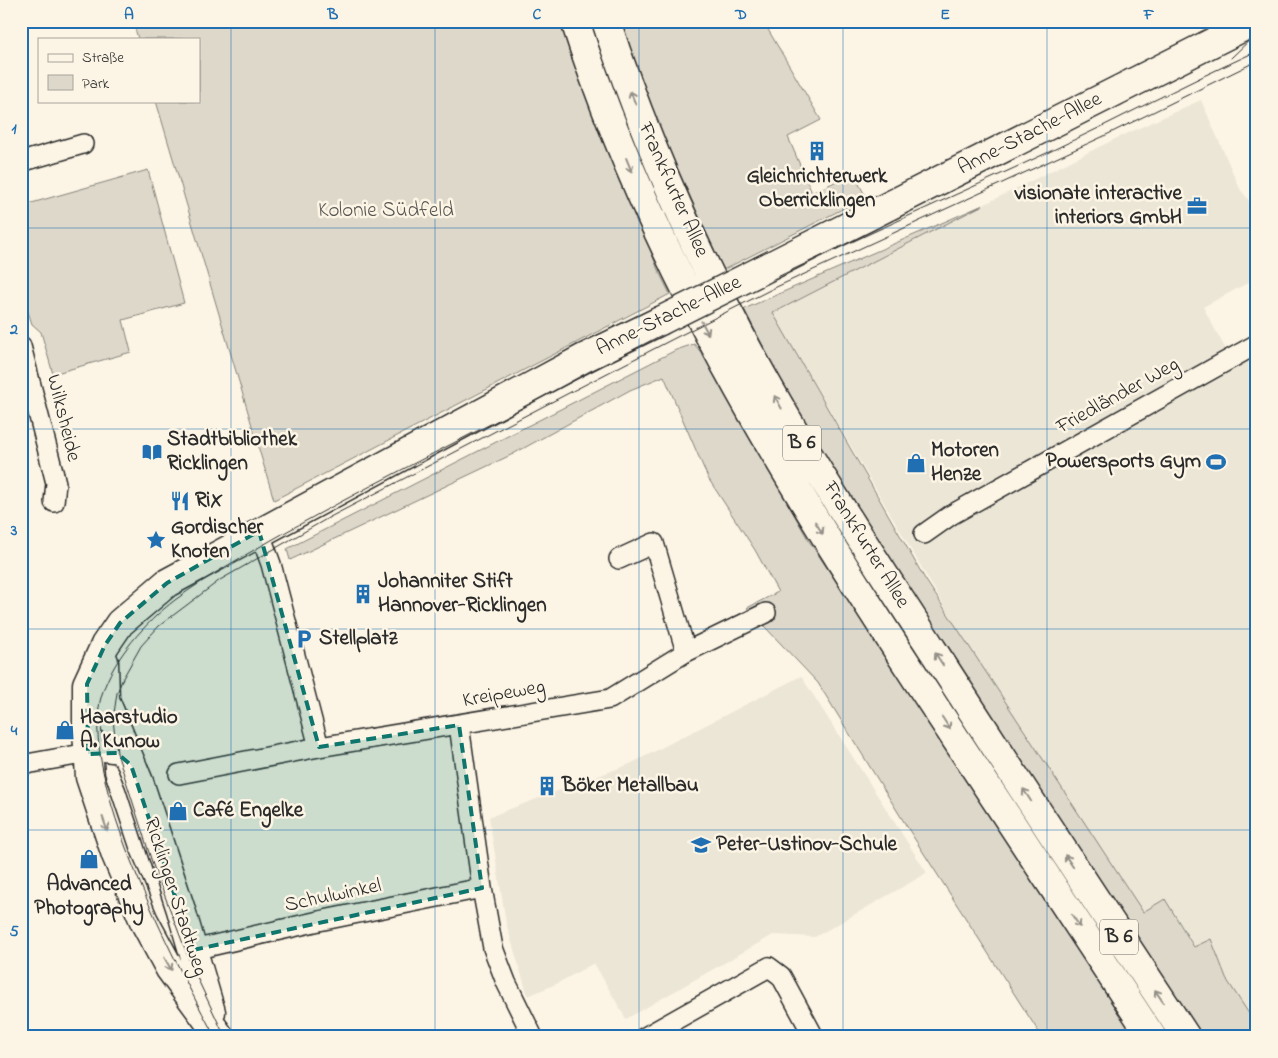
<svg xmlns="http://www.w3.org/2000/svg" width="1278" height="1058" viewBox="0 0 1278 1058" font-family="'Indie Flower',sans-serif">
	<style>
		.built { fill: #ece6d7 }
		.green { fill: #ded8ca; stroke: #84827a }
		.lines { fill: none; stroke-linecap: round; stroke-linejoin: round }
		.street-casing { stroke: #2b2b2b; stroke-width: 22 }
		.secondary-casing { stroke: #2b2b2b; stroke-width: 31 }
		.primary-casing { stroke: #2b2b2b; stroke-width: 31 }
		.street { stroke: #fcf5e5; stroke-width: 19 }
		.secondary { stroke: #fcf5e5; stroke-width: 28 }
		.primary { stroke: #fcf5e5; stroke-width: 28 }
		.tram { stroke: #2b2b2b; stroke-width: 1 }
		.secondary-bridge-casing { stroke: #2b2b2b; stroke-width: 31; stroke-linecap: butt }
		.secondary-bridge { stroke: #fcf5e5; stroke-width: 28 }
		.oneway { stroke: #949088 }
		.marked { fill: #0f766e; fill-opacity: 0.2; stroke: #0f766e; stroke-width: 4; stroke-dasharray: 10 6; stroke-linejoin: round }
		.grid { fill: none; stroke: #1f6fb2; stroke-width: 1; stroke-opacity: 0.55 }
		.labels { text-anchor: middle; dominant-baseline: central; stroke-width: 5; stroke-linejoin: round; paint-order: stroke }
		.shield { fill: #fcf5e5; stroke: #6a6863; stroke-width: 1 }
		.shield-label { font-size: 20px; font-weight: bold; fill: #2b2b2b }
		.street-label { font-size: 21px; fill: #2b2b2b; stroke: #fcf5e5 }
		.poi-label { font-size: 21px; font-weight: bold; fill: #2b2b2b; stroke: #fcf5e5; text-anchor: start }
		.park-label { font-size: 21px; fill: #585653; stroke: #fcf5e5 }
		.neatline { fill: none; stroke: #1f6fb2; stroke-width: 2 }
		.grid-label { font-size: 16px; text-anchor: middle; font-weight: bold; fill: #1f6fb2 }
	</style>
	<rect width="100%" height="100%" fill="#fcf5e5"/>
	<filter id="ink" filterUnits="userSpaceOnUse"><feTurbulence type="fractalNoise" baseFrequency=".02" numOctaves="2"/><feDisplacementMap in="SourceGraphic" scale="10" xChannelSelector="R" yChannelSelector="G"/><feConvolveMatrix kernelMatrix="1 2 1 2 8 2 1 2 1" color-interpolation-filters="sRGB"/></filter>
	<g filter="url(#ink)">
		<path class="built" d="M1201 100 1240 189 1257 211V278L1203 307 1232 361 1257 347V1026L1227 980 1211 939 1195 947 1165 899 1143 912 958 630 773 313 919 237 1115 139Z
			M801 676 927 873 815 937 773 935 626 1019 594 963 556 984 528 996 506 923 489 817 630 764Z"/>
		<path class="green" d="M133 21H564L658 270 670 294 274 500 156 101H199V39H138Z
			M617 21H652L655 31 675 21H763L821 120 788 137 812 193 853 173 866 197 721 271 718 258 645 97Z
			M148 170 184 303 123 320 131 352 53 374 41 332 32 324 21 290V206Z
			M983 205 773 313 925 579 1143 912 1165 899 1194 947 1211 939 1227 980 1257 1026V1037H1198L922 614 793 404 744 309Z
			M694 344 704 356 809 541 984 802 1137 1037H1042L914 838 818 683 747 608 778 592 755 550 708 478 664 376 630 390 513 454 290 560 287 549 676 350Z"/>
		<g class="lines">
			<defs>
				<path id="street" d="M21 162 83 144
					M21 346 56 483 54 502
					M259 531 271 564 319 747 610 699 686 652 766 613
					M924 534 951 515 1257 344
					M619 559 654 543 686 652
					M459 725 482 888
					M21 765 99 751 117 753 131 765
					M179 774 319 747
					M193 950 319 921 482 888 493 948 506 982 533 1037
					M645 1037 769 967 781 976 814 1037"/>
				<path id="secondary" d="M762 270 1255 21
					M104 662 105 700 139 782 181 910 211 1012
					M220 1037 170 969 144 921 116 855 90 777 87 731V684L105 645 120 623 167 583 584 358 660 321"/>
				<path id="primary" d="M575 21C652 261 782 474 919 683 996 801 1074 919 1152 1037
					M606 21C641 129 688 235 740 335 798 445 867 548 934 652 1017 781 1101 909 1186 1037"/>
			</defs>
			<use href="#street" class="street-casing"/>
			<use href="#secondary" class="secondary-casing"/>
			<use href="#primary" class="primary-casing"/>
			<use href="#street" class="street"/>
			<use href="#secondary" class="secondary"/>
			<use href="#primary" class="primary"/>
			<path class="tram" d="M1231 58 1257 33
				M215 1037C175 962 76 775 102 694 114 657 145 623 175 600 209 575 247 554 284 533 361 490 440 450 518 410 602 366 685 322 769 281 862 236 956 195 1049 152 1119 119 1186 83 1257 51
				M225 1037 192 967 153 865 117 753 113 720 117 693 123 678 141 646 159 626 220 580 330 517 671 340 772 289 1102 137 1257 61"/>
			<defs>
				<path id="secondary-bridge" d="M660 321 762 270"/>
			</defs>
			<use href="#secondary-bridge" class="secondary-bridge-casing"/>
			<use href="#secondary-bridge" class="secondary-bridge"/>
		</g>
		<defs><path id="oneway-shaft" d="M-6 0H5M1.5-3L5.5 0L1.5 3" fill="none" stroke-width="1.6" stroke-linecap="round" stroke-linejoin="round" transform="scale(1.25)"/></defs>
		<g class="oneway">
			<use href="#oneway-shaft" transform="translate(633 98) rotate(-112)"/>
			<use href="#oneway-shaft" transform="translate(629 165) rotate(68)"/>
			<use href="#oneway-shaft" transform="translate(705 328) rotate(62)"/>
			<use href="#oneway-shaft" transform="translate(778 402) rotate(-119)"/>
			<use href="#oneway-shaft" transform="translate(819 528) rotate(58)"/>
			<use href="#oneway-shaft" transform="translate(939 659) rotate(-123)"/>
			<use href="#oneway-shaft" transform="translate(946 723) rotate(57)"/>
			<use href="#oneway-shaft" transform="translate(1027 795) rotate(-123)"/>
			<use href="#oneway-shaft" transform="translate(105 824) rotate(71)"/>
			<use href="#oneway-shaft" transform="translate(1069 861) rotate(-124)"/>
			<use href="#oneway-shaft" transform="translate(1076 921) rotate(56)"/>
			<use href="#oneway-shaft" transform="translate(168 964) rotate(60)"/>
			<use href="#oneway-shaft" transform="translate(1159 996) rotate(-124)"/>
		</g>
	</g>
	<path class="marked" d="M259 531 319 747 459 725 482 888 193 950 131 765 117 753 88 754 87 684 105 645 120 623 167 583Z"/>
	<path class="grid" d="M231 21V1037M435 21V1037M639 21V1037M843 21V1037M1047 21V1037M21 228H1257M21 429H1257M21 629H1257M21 830H1257"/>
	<defs>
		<symbol id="building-bare" viewBox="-9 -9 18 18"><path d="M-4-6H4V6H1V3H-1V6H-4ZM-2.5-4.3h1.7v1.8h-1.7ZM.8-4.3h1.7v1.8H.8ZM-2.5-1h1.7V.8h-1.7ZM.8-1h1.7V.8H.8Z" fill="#1f6fb2" stroke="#fcf5e5" stroke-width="2.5" paint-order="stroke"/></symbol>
		<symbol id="office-bare" viewBox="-9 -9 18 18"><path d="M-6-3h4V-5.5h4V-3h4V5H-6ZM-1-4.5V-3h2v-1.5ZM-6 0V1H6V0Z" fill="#1f6fb2" stroke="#fcf5e5" stroke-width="2.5" paint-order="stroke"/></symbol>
		<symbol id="library-bare" viewBox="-9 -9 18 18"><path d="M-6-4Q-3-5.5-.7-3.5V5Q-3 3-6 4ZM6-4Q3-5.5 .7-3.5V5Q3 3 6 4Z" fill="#1f6fb2" stroke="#fcf5e5" stroke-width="2.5" paint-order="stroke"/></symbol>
		<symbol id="stadium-bare" viewBox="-9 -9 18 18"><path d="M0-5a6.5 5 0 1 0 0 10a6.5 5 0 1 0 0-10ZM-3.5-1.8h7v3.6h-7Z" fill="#1f6fb2" stroke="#fcf5e5" stroke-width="2.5" paint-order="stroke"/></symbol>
		<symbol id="shop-bare" viewBox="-9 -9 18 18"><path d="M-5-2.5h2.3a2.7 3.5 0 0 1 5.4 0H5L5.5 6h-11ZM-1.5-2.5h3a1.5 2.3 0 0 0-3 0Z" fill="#1f6fb2" stroke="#fcf5e5" stroke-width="2.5" paint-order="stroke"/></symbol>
		<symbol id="restaurant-bare" viewBox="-9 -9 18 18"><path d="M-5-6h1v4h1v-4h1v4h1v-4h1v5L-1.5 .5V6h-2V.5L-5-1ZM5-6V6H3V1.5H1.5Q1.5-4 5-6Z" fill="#1f6fb2" stroke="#fcf5e5" stroke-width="2.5" paint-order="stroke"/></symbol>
		<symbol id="sight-bare" viewBox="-9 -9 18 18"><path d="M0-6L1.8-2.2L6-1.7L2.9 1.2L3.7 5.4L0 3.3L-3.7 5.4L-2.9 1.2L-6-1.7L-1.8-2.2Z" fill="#1f6fb2" stroke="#fcf5e5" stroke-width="2.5" paint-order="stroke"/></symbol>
		<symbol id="parking-bare" viewBox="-9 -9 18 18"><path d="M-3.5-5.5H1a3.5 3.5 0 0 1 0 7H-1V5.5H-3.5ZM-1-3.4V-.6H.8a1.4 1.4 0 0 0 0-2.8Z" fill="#1f6fb2" stroke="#fcf5e5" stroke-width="2.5" paint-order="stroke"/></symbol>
		<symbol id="school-bare" viewBox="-9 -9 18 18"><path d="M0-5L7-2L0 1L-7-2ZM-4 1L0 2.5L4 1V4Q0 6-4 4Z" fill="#1f6fb2" stroke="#fcf5e5" stroke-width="2.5" paint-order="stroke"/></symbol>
	</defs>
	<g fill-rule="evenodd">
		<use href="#building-bare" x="803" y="137" width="28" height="28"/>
		<use href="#office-bare" x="1183" y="192" width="28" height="28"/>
		<use href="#library-bare" x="138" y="438" width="28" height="28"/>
		<use href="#stadium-bare" x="1202" y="448" width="28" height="28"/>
		<use href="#shop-bare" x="902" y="449" width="28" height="28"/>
		<use href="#restaurant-bare" x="166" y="487" width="28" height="28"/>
		<use href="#sight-bare" x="142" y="526" width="28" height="28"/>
		<use href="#building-bare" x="349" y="580" width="28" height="28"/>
		<use href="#parking-bare" x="290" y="625" width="28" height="28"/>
		<use href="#shop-bare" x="51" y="716" width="28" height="28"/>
		<use href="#building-bare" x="533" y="772" width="28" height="28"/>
		<use href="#shop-bare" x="164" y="797" width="28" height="28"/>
		<use href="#school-bare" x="687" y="831" width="28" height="28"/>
		<use href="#shop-bare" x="75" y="845" width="28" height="28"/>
	</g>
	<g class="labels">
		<g class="shield">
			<rect x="783" y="425.5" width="38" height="35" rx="4"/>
			<rect x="1100" y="919.5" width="38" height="35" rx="4"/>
		</g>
		<g class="shield-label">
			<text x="802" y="443">B 6</text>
			<text x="1119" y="937">B 6</text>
		</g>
		<g class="street-label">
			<text transform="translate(1030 134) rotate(-27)">Anne-Stache-Allee</text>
			<text transform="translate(673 190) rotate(66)">Frankfurter Allee</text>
			<text transform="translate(669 316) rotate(-26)">Anne-Stache-Allee</text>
			<text transform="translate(1118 396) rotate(-29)">Friedländer Weg</text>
			<text transform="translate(63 418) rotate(76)">Wilksheide</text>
			<text transform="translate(866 545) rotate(58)">Frankfurter Allee</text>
			<text transform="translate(504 694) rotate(-10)">Kreipeweg</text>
			<text transform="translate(333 896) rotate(-12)">Schulwinkel</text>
			<text transform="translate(175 897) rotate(72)">Ricklinger Stadtweg</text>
		</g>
		<g class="poi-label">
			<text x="817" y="177" text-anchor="middle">Gleichrichterwerk<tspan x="817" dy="24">Oberricklingen</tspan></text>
			<text x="1182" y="194" text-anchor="end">visionate interactive<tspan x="1182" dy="24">interiors GmbH</tspan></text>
			<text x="167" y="440">Stadtbibliothek<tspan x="167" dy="24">Ricklingen</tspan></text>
			<text x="931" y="451">Motoren<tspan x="931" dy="24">Henze</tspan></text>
			<text x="1201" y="462" text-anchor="end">Powersports Gym</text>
			<text x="195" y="501">RiX</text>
			<text x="171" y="528">Gordischer<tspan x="171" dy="24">Knoten</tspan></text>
			<text x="378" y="582">Johanniter Stift<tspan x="378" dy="24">Hannover-Ricklingen</tspan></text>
			<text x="319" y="639">Stellplatz</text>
			<text x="80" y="718">Haarstudio<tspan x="80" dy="24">A. Kunow</tspan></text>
			<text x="562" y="786">Böker Metallbau</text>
			<text x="193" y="811">Café Engelke</text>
			<text x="716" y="845">Peter-Ustinov-Schule</text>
			<text x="89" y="885" text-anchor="middle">Advanced<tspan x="89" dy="24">Photography</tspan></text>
		</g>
		<g class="park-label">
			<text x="386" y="211">Kolonie Südfeld</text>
		</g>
	</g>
	<rect width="1278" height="1058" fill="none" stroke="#fcf5e5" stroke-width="55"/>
	<rect x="38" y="38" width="162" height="65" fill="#fcf5e5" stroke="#a8a49b"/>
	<rect x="48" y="54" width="25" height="8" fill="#fcf5e5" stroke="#a8a49b"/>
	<text x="82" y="62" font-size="15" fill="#2b2b2b">Straße</text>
	<rect x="48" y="75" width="25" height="15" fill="#ded8ca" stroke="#a8a49b"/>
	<text x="82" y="88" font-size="15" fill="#2b2b2b">Park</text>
	<rect x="28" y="28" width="1222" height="1002" class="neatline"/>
	<g class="grid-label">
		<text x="129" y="19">A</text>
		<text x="333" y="19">B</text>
		<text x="537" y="19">C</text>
		<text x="741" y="19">D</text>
		<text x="945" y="19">E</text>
		<text x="1149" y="19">F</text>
		<text x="14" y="133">1</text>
		<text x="14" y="334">2</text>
		<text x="14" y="535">3</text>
		<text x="14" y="735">4</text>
		<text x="14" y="936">5</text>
	</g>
</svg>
